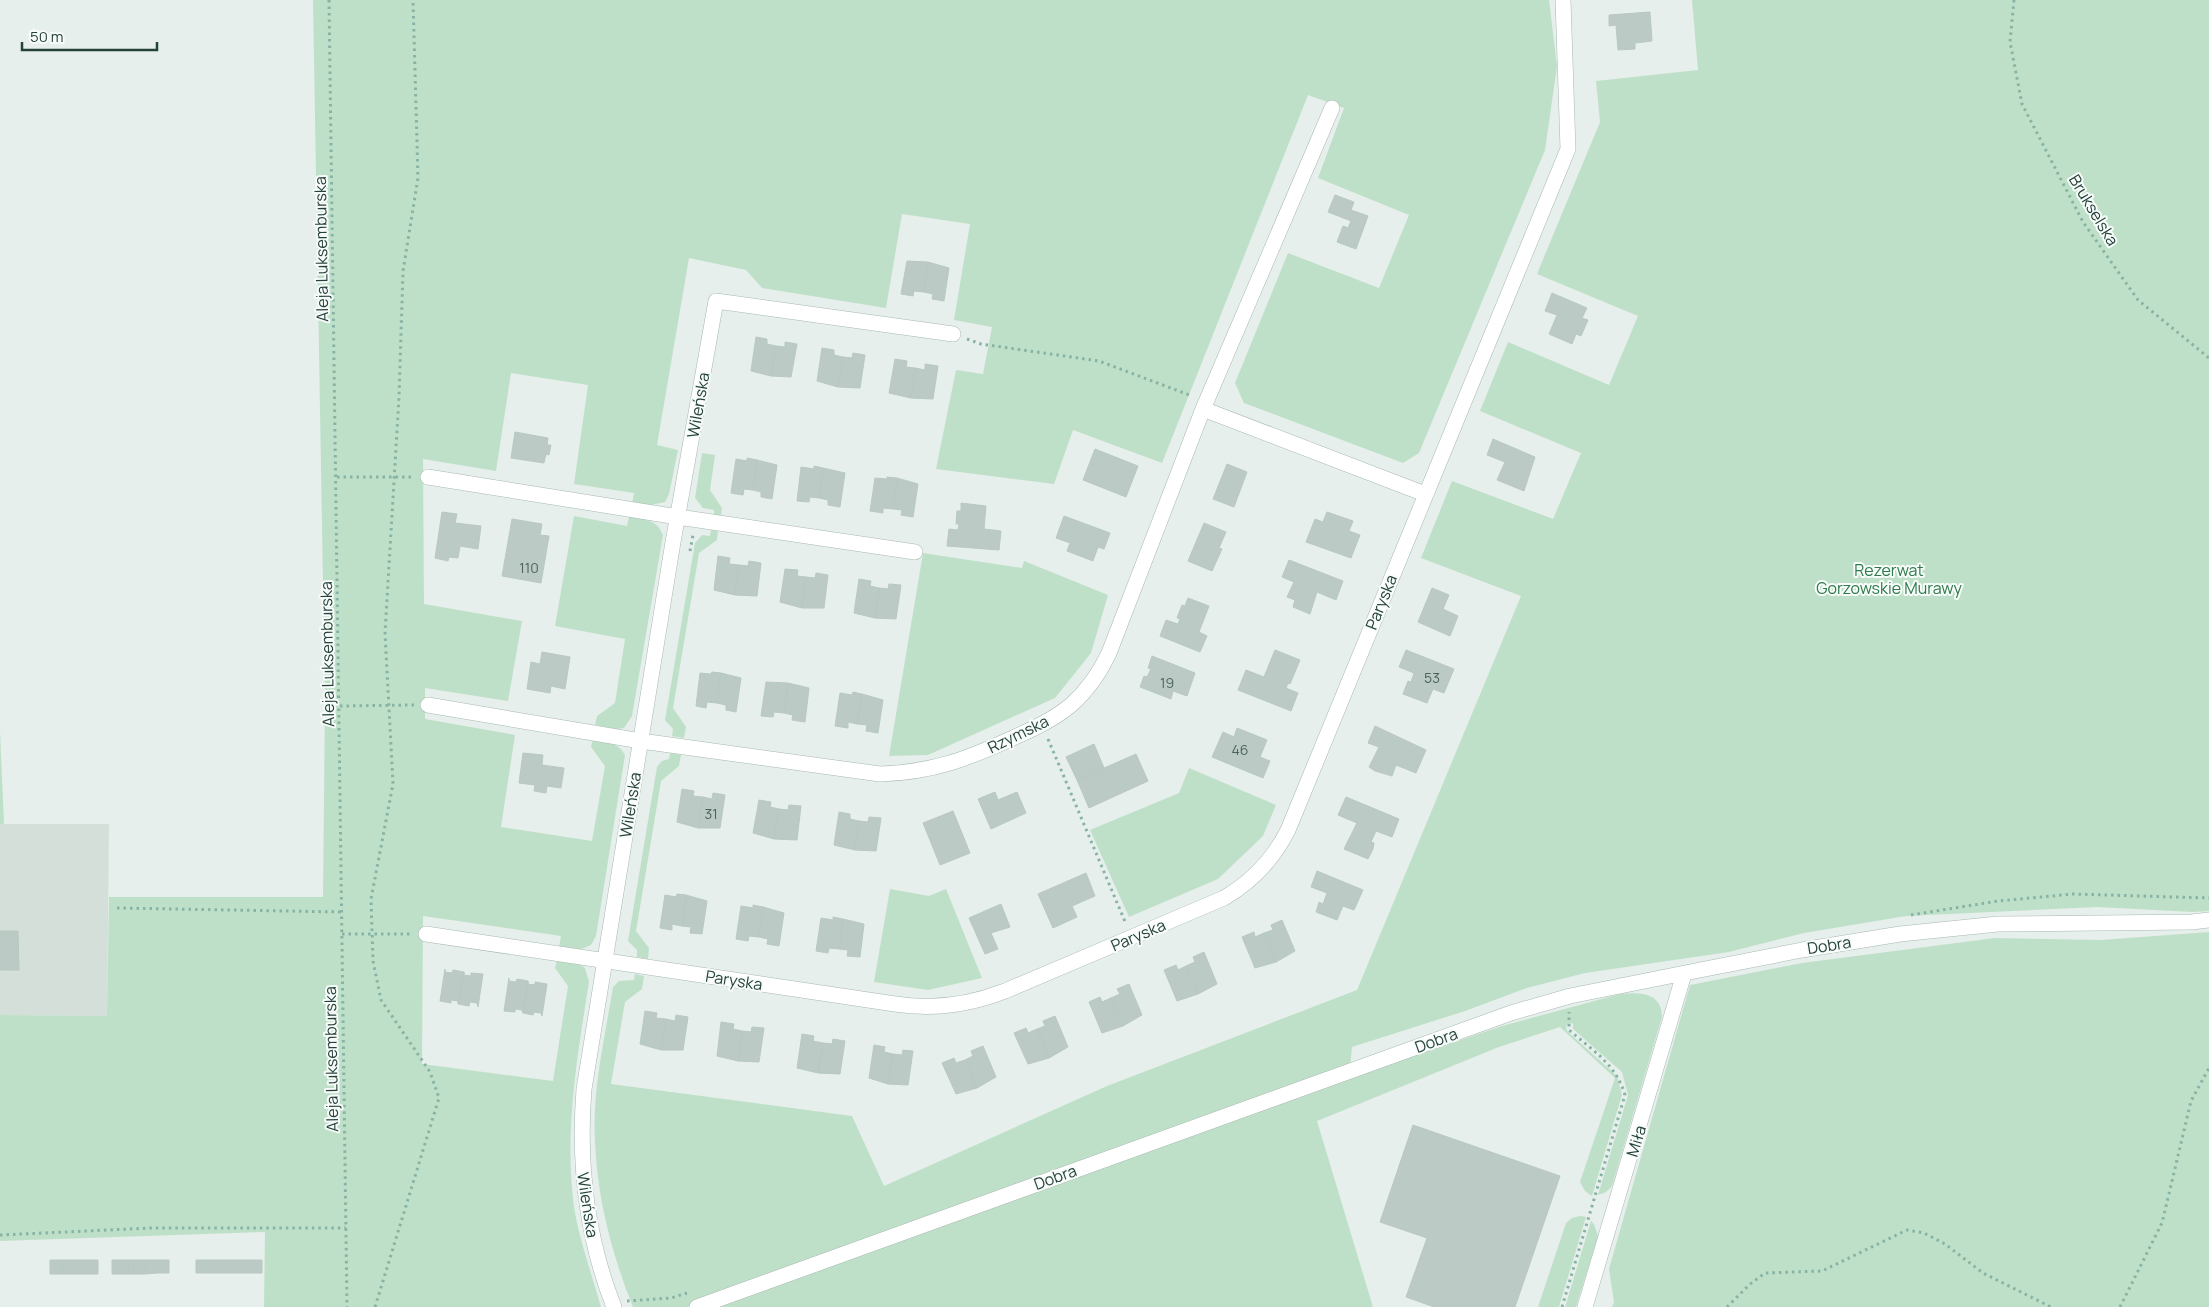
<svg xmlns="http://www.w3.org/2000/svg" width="2209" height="1307" viewBox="0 0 2209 1307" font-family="Manrope,sans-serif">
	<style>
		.built { fill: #d4dfda }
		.green { fill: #bfe0c8 }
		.building { fill: #bbcac4; stroke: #b8c9c2 }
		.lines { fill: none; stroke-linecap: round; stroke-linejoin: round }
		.minor-casing { stroke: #a8b8b2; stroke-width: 16 }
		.path { stroke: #86b3a5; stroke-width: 3; stroke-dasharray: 2.5 4; stroke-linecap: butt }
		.minor { stroke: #fff; stroke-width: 15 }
		.labels { text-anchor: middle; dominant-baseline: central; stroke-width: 4; stroke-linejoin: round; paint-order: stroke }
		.number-label { font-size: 14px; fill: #4a645c }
		.street-label { font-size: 16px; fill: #24423a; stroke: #f7fbf9 }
		.park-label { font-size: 16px; fill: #2d7a4b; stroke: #f7fbf9 }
	</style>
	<rect width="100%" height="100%" fill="#e6efeb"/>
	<path class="built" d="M0 824H109L107 1016 0 1015Z"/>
	<path class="green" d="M313 0H1549L1557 66 1545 150 1419 453 1403 463 1244 403 1235 383 1288 253 1379 288 1409 215 1318 178 1344 108 1308 95 1162 463 1073 430 1054 484 936 469 956 370 983 374 992 327 954 320 970 224 902 214 886 308 762 288 746 270 689 258 657 445 678 450 669 494 665 502 646 506 632 504 634 493 574 484 588 385 511 373 496 471 423 459 424 604 522 621 508 701 425 688V719L515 735 501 827 592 841 605 766 591 747 593 739C607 742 618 742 625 755L596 936 591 945 579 950 559 947 561 936 423 916 422 1064 553 1081 568 986 555 968 557 960 579 964 585 968 589 982C577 1058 564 1131 574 1207 579 1239 592 1275 601 1307H264L265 1232 0 1241V1015L107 1016 109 897H323L325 701Z
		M1692 0H2209V911L2193 912 2097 907 1906 916 1804 933 1729 952 1585 973 1527 988 1465 1011 1352 1047 1349 1078 1502 1026 1620 994C1639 992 1662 992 1662 1017L1612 1186 1606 1192 1598 1195 1628 1095 1622 1072 1573 1029V1023L1566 1025 1567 1031 1617 1076 1622 1095 1592 1196 1585 1191 1580 1182 1615 1078 1560 1027 1499 1047 1317 1121 1373 1307H633C612 1255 597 1198 595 1141 592 1090 605 1037 613 987L619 981 634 980 635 974 644 976 642 989 625 1002 611 1084 852 1116 884 1186 1107 1086 1357 990 1521 596 1421 558 1452 481 1553 519 1581 453 1480 411 1508 342 1609 385 1638 316 1537 274 1600 122 1596 81 1698 70Z
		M702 453 715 455 710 490 722 508 721 517 714 516V510L703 508 695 498Z
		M574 516 627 526 629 517C644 519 657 519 663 535L632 716 624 728 617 729 595 725 597 716 615 703 625 639 555 626Z
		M711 530 718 531 717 540 699 553 673 708 686 727 684 738 672 736 673 729 665 720 695 543 702 535 710 536Z
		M923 553 1022 568 1024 561 1108 595 1091 653 1055 698 928 755 889 756Z
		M0 731 4 824H0Z
		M670 753 681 755 679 766 661 781 636 931 649 948 648 959 637 957V950L628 941 657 767 662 761 669 759Z
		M1189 768 1276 805 1263 836 1218 879 1129 917 1090 830 1179 793Z
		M890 889 929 896 946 889 982 978 928 990 874 982Z
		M2209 932V1307H1612L1614 1302 1609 1269 1690 985 1802 963 1995 938 2101 940Z
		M1580 1216 1586 1217 1559 1307H1538L1566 1223 1572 1218Z
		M1591 1221 1594 1224 1598 1236 1576 1307H1565Z"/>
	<path class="building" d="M1650 12 1652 41 1635 43V49L1618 50 1616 25 1609 26V15Z
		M1335 195 1354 202 1351 210 1368 216 1356 249 1337 242 1343 226 1348 228 1351 221 1328 212Z
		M907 261 928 262 924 292 914 291 913 296 901 294Z
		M928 262 949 268 944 301 932 299 933 294 924 292Z
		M1552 293 1587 308 1582 318 1588 320 1581 336 1576 334 1572 344 1549 334 1557 315 1545 311Z
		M756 337 767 339V344L776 346 771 376 751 371Z
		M785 342 797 344 791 377 771 376 776 346 785 347Z
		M822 348 834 350V355L843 357 838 387 817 381Z
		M853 353 865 355 860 388 838 387 843 357 852 358Z
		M895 359 907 361 906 367 915 368 911 398 889 393Z
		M925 364 938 366 933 399 911 398 915 368 925 370Z
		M515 432 548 438 547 445H551L549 455 546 454 544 463 511 458Z
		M1493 439 1535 457 1524 491 1497 480 1505 462 1487 455Z
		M1095 449 1138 466 1126 497 1083 480Z
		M747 458 757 460 753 490 744 489 743 495 731 493 736 459 747 461Z
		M757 460 777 465 772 499 761 497V492L753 490Z
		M1227 464 1247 472 1234 507 1213 499Z
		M814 466 823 468 819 498 810 497 809 502 797 501 801 467 814 469Z
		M823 468 845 473 840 507 828 505V500L819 498Z
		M887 477 897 478 893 509 883 508V513L870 511 875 478 887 479Z
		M897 478 918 484 913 517 901 515 902 510 893 509Z
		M961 503 986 506 984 529 1001 531 999 550 947 546 949 529 958 530 959 524H956L957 511H961Z
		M442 512 457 514 455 523 481 526 478 549 460 546 458 558 449 557 448 561 435 558Z
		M1327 512 1353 521 1349 531 1360 535 1351 558 1306 542 1315 519 1323 522Z
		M1064 516 1110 533 1104 549 1098 547 1093 561 1067 551 1070 543 1056 538Z
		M512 519 542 524 540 535 549 536 541 583 502 576Z
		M1204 523 1226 532 1219 548 1222 549 1212 571 1188 561Z
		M718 556 730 558 729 564 739 565 735 595 714 590Z
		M1289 560 1343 581 1336 600 1317 592 1310 614 1293 607 1295 600 1287 597 1294 582 1282 577Z
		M749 561 761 563 757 596 735 595 739 565 748 566Z
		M785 569 798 570 797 576 806 577 802 608 780 602Z
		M816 573 828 575 824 608H802L806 577 815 578Z
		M859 579 871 581 870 586 879 588 875 618 854 613Z
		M889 584 901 585 896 619 875 618 879 588 888 589Z
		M1432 588 1449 595 1443 609 1458 616 1450 636 1418 622Z
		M1188 598 1209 606 1199 632 1207 636 1200 652 1160 636 1166 620 1178 624 1180 619 1177 618 1182 605 1185 606Z
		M1275 650 1300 660 1290 684 1288 683 1286 688 1298 693 1291 711 1238 690 1246 670 1264 677Z
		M1406 650 1454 669 1444 693 1433 689 1427 703 1403 694 1408 681 1411 682 1414 673 1399 667Z
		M542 652 570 657 565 689 551 686 550 693 527 689 531 662 540 664Z
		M1152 656 1195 673 1187 696 1173 691 1171 699 1140 687 1144 676 1147 677 1151 669 1148 668Z
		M712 672 721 673 717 703 707 702 706 708 696 706 700 673 711 674Z
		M721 673 741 678 736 712 726 710V705L717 703Z
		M766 682 788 683 784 713 774 712 773 717 761 716Z
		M788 683 809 688 805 722 792 720 793 715 784 713Z
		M853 692 862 694 857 724 848 722V728L835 726 840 693 852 695Z
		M862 694 883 700 878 733 866 731 867 725 857 724Z
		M1375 726 1426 750 1416 773 1396 765 1392 776 1375 771 1369 767 1379 747 1368 743Z
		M1237 728 1267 740 1260 757 1270 761 1263 778 1212 757 1223 732 1234 737Z
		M1094 744 1104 768 1077 780 1066 757Z
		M523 753 543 755 542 765 564 768 561 788 547 786 546 793 534 791 535 785 519 783Z
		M1136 754 1148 781 1089 808 1077 780Z
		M682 789 694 791 693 796 703 797 698 828 677 822Z
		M995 792 998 800 1017 792 1026 813 991 829 978 799Z
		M713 793 725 795 720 828H698L703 797 712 799Z
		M1346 797 1399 819 1392 837 1376 831 1371 842 1374 843 1373 849 1368 859 1344 849 1357 823 1338 815Z
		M759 800 771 802 770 807 779 809 774 839 753 833Z
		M789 805 801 806 797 840 774 839 779 809 788 810Z
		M953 811 970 853 940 865 923 823Z
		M839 812 850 814V819L859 821 855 850 834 845Z
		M869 817 881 818 876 851 855 850 859 821 868 822Z
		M1317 871 1363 890 1354 910 1343 906 1337 920 1316 912 1319 902 1323 904 1327 893 1311 887Z
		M1086 873 1095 896 1072 906 1077 917 1053 928 1038 894Z
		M677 894 686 895 682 926 672 924V930L660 928 665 895 676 897Z
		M686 895 707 901 702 934 690 933 691 927 682 926Z
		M1001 904 1010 927 991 933 998 949 985 954 969 918Z
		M753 905 763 907 759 937 749 936 748 941 736 939 741 906 753 908Z
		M763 907 784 913 779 946 767 944 768 939 759 937Z
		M833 917 843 919 839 949 829 948 828 953 816 951 821 918 833 920Z
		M843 919 864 924 860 957 847 956 848 950 839 949Z
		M1282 920 1295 951 1276 962 1264 933 1273 930 1271 925Z
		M0 931H18L19 970H0Z
		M1254 932 1255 937 1264 933 1276 962 1255 968 1242 937Z
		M1204 952 1217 984 1198 994 1186 966 1195 962 1193 957Z
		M1176 965 1178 970 1186 966 1198 994 1177 1001 1164 970Z
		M445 969V972L452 973 453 970 464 972 458 1004V1001L451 1000V1003L440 1001Z
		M464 972V975L471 976V973L483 974 478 1007 477 1003 470 1002 469 1006 458 1004Z
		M509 978V981L516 982 517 979 528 981 523 1013 522 1010 515 1009V1012L504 1011Z
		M528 981V984L535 985V982L547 984 542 1016 541 1013 534 1012 533 1015 523 1013Z
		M1129 984 1142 1015 1123 1026 1111 998 1120 994 1117 989Z
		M1100 997 1102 1002 1111 998 1123 1026 1102 1033 1089 1002Z
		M645 1011 657 1013 656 1018 666 1019 661 1050 640 1044Z
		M676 1015 688 1017 683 1050H661L666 1019 675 1021Z
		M1055 1016 1068 1047 1049 1058 1037 1029 1045 1026 1043 1021Z
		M721 1022 734 1024 733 1029 742 1031 738 1061 717 1056Z
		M752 1027 764 1028 759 1062 738 1061 742 1031 751 1032Z
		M1026 1028 1028 1033 1037 1029 1049 1058 1028 1064 1014 1033Z
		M802 1034 814 1036 813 1041 823 1043 818 1073 797 1068Z
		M833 1039 845 1041 840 1074 818 1073 823 1043 832 1044Z
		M874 1045 885 1047 884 1052 893 1054 888 1084 869 1078Z
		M983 1046 996 1077 977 1088 965 1060 973 1056 971 1051Z
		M903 1050 913 1051 908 1085 888 1084 893 1054 902 1055Z
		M954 1058 956 1063 965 1060 977 1088 956 1094 942 1063Z
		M1413 1125 1560 1176 1515 1307H1434L1406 1297 1427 1238 1380 1222Z
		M50 1260H62L63 1274H50Z
		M62 1260H74V1274H63Z
		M74 1260H86V1274H74Z
		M86 1260H98V1274H86Z
		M112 1260H133L134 1274H112Z
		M133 1260H145V1274H134Z
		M145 1260H157V1273L145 1274Z
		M157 1260H169V1273H157Z
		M196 1260H206V1273H196Z
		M206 1260H218V1273H206Z
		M218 1260H230V1273H218Z
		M230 1260H242V1273H230Z
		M242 1260H262V1273H242Z"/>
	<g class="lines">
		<defs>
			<path id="minor" d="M1203 409 1425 494
				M428 477 678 517 915 552
				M428 705 641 741 880 774C934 772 967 759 1015 737 1035 728 1054 719 1071 705 1088 690 1100 672 1109 653L1203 409 1332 108
				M426 934 895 1004C934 1010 969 1005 1005 991L1224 898C1253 881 1273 860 1288 830L1568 149 1563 0
				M614 1307C586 1236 578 1165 584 1089L673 542 716 301 953 334
				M697 1307 1511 1013 1570 996 1700 970 1802 950 1900 934 1998 924 2192 922 2209 920
				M1585 1307 1684 974"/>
		</defs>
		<use href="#minor" class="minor-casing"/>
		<path class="path" d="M329 0 347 1307
			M2014 0 2010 42 2022 104 2083 222 2138 300 2209 358
			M967 339 981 344 1099 361 1192 396
			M337 477H414
			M690 551 693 535
			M340 706 414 705
			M1048 739 1126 924
			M117 908 342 912
			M1911 915 1998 901 2073 894 2209 898
			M342 934H412
			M0 1235 151 1228H346
			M627 1301 671 1298 687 1293
			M375 1307 439 1098 430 1072 381 1000 373 961 371 899 393 784 385 633 399 397 403 271 418 178 413 0
			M1562 1307 1625 1095C1616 1064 1592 1050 1569 1030V1012
			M1727 1307 1749 1285 1765 1273 1822 1271 1907 1230 1924 1233 1945 1244 1983 1273 2051 1307
			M2120 1307 2162 1223 2191 1101 2209 1068"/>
		<use href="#minor" class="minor"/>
	</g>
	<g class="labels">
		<g class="number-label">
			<text x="529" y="567">110</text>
			<text x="1432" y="677">53</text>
			<text x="1167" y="682">19</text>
			<text x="1240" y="749">46</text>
			<text x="711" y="813">31</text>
		</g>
		<g class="street-label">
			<text transform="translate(2094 210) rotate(59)">Brukselska</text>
			<text transform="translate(321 249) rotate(-91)">Aleja Luksemburska</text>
			<text transform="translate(698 405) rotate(-80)">Wileńska</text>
			<text transform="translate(1381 602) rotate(-68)">Paryska</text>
			<text transform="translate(327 654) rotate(-91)">Aleja Luksemburska</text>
			<text transform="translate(1018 734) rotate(-26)">Rzymska</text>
			<text transform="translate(630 805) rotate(-81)">Wileńska</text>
			<text transform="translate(1138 935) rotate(-23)">Paryska</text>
			<text transform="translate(1829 945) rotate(-9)">Dobra</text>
			<text transform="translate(734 980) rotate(9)">Paryska</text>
			<text transform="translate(1436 1040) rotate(-20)">Dobra</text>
			<text transform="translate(331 1059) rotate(-91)">Aleja Luksemburska</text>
			<text transform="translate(1636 1141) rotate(-73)">Miła</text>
			<text transform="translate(1055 1177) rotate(-20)">Dobra</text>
			<text transform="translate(588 1205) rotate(81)">Wileńska</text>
		</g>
		<g class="park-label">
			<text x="1889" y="570">Rezerwat<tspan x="1889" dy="18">Gorzowskie Murawy</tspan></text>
		</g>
	</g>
	<path d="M22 42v8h135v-8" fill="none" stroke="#24423a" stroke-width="2.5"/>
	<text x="30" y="42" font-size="15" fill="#24423a" stroke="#f7fbf9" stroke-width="4" paint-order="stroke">50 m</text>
</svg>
